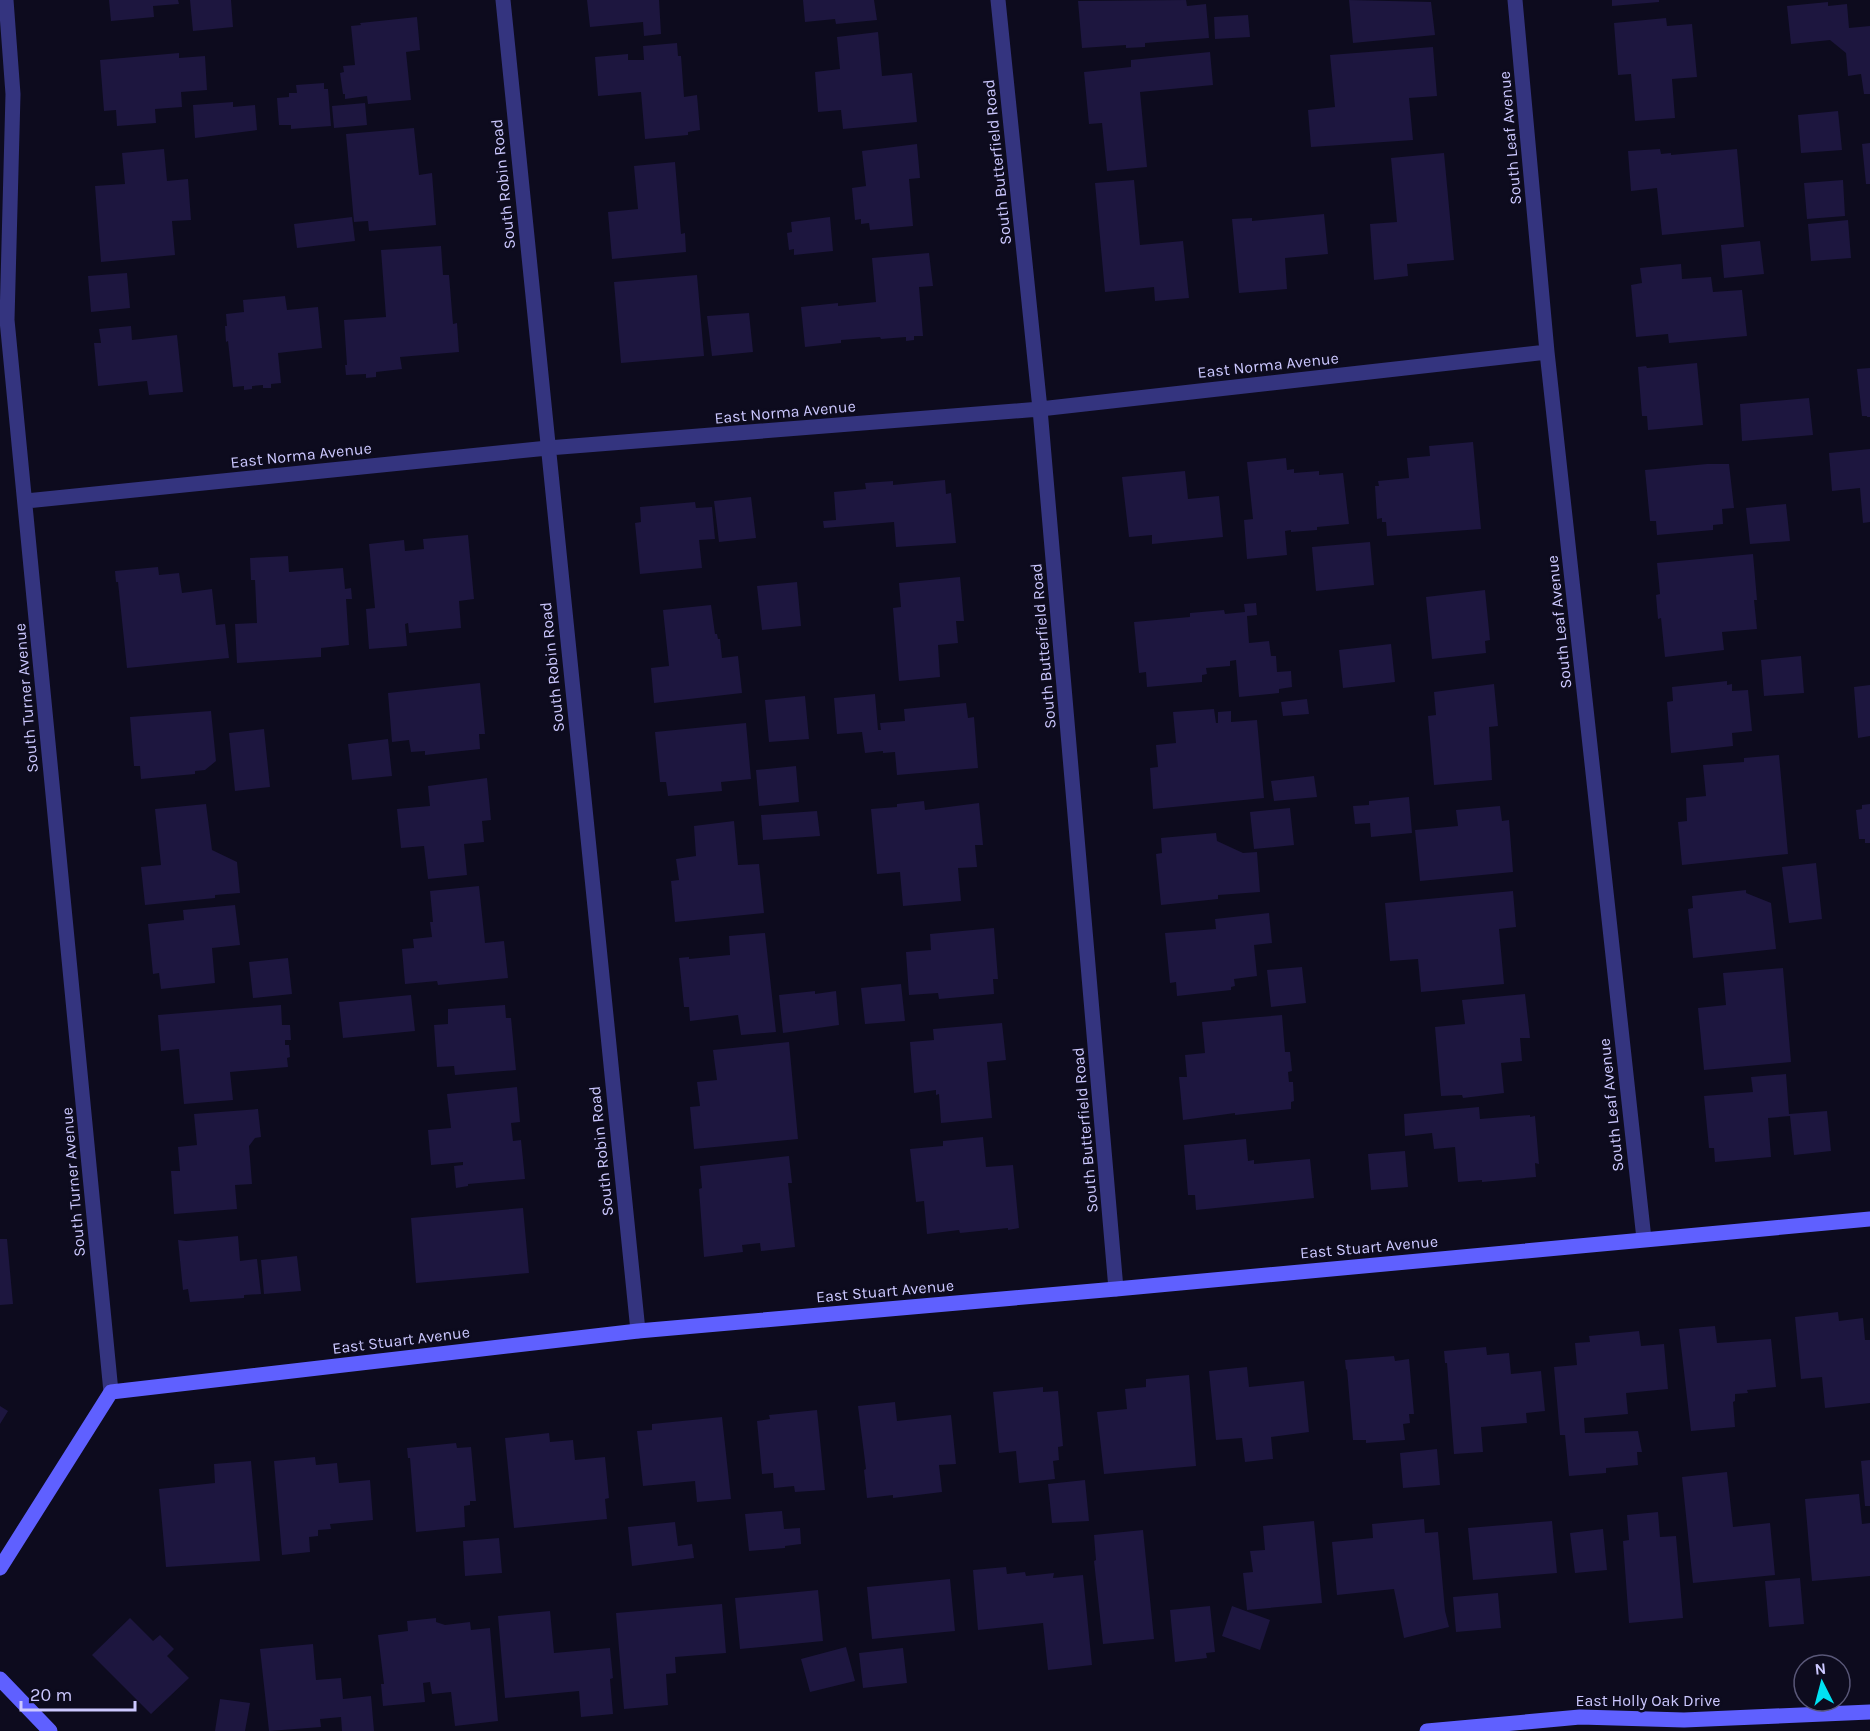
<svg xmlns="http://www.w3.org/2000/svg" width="1870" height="1731" viewBox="0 0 1870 1731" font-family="Karla,sans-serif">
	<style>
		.building { fill: #1d163f }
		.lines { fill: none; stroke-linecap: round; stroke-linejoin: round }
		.street { stroke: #34347f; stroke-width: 15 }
		.secondary { stroke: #5f60ff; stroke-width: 15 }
		.labels { text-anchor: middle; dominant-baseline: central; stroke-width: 5; stroke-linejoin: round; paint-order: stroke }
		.street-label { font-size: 16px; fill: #ccc8ff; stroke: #0d0b1e }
	</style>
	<rect width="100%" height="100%" fill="#0d0b1e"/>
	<path class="building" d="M109 0H178L179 4 153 6 154 17 111 21Z
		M190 0H231L233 27 193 31Z
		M587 0H659L661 34 644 36 643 22 590 27Z
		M803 0H874L877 20 836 24 835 19 805 22Z
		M1186 0 1187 6 1206 4 1209 38 1145 43V47L1126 48V45L1082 48 1078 1Z
		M1349 0 1431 2 1435 35 1353 43Z
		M1612 0H1659V2L1612 6Z
		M1828 2V6L1847 4 1849 28 1870 26V94H1864L1861 74 1848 76 1846 53 1830 40 1791 44 1787 6Z
		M1248 15 1250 37 1215 39 1214 17Z
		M417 17 420 50 406 52 411 100 368 104 367 96 345 99V94H343L340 73 344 72 343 66 355 65 351 26 361 25 360 23Z
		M1666 18 1667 26 1692 24 1697 77 1672 79 1675 118 1635 121 1631 74 1618 75 1614 23Z
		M878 32 882 76 912 73 917 122 843 129 841 110 818 112 815 72 840 69 837 37Z
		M677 43 678 56H681L684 97 697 95 700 130 688 132V135L645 139 641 92 598 96 595 57 628 54V60H644L643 46Z
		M1433 47 1437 96 1409 98 1413 140 1311 147 1308 110 1335 107 1330 55Z
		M1210 52 1213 85 1140 92 1147 167 1107 171 1102 123 1089 124 1084 72 1131 67V60Z
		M179 53V58L205 56 207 90 181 92 182 107 155 109 156 123 117 126 116 110 104 111 100 60Z
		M324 83V89H328L331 126 291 129V125H279L277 98 289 97V93H297L296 85Z
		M233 102V107L255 105 257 130 195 138 193 105Z
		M365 103 367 125 334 128 332 106Z
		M1838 111 1842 150 1801 153 1798 115Z
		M414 128 419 175 432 173 436 225 369 231 368 221 354 222 346 134Z
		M1870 143V184H1866L1862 144Z
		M917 144 920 178 909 179 913 226 870 230 869 223 861 224V219L855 220 852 188 866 186 862 151Z
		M164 149 167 181 188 179 191 220 172 221 175 255 101 262 95 186 125 184 122 153Z
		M1660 149 1661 154 1671 153V155L1737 149 1744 227 1662 235 1657 188 1631 191 1628 151Z
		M1444 153 1454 260 1407 264 1408 276 1374 280 1370 224 1397 222 1391 158Z
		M675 162 681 234 685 233 686 252 612 259 608 212 638 209 634 166Z
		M1134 180 1140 245 1183 241 1189 298 1155 301 1154 287 1105 292 1095 183Z
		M1843 180 1845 216 1807 219 1804 183Z
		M1324 214 1328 254 1285 258 1287 289 1239 293 1232 219 1252 218V221Z
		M352 217 355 241 297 248 294 224Z
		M830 217 833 251 794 255V249L789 250 787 233 792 232 791 222Z
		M1848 220 1851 258 1811 261 1808 224Z
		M1760 241 1764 274 1724 278 1721 245Z
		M441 246 443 275H449L453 324 457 323 459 352 400 357 402 369 376 372V377L366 378V374L346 375 345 365H347L344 320 386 317 381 250Z
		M929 253 933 286 919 287 923 336H914V340L906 341V337L881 339 880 337 841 340V343L805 347 801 307 838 303V306L876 302 872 258Z
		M1681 264 1682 279 1711 277 1713 292 1742 290 1747 336 1669 343 1668 334 1636 337 1631 285 1642 283 1640 268Z
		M127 273 130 308 91 312 88 276Z
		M697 275 704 356 621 363 614 282Z
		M285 296 287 310 318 307 322 348 278 353 281 383 271 384V388H263V385L252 386V389L244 390V386L233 387 228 341 226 342 225 326H227L226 314 244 312 243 300Z
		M749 313 753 352 712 356 707 316Z
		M131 326 132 340 177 335 183 392 149 395 147 381 98 386 94 343H101L99 329Z
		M1697 363 1703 425 1648 430 1647 416H1642L1638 367 1646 366 1647 368Z
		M1870 368V417H1867V416H1862L1857 369Z
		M1809 398 1813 435 1742 441 1740 404Z
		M1473 442 1481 529 1387 536 1386 522H1382V518L1377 519 1375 486H1379L1378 481 1409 478 1407 458 1430 456 1429 446Z
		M1870 449V522L1863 523 1860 488 1832 491 1829 453Z
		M1286 458 1287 470 1294 469V473L1319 471V475L1343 473 1349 524 1317 527V530L1291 532V530L1285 531 1287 555 1247 559 1244 520 1253 519 1247 462Z
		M1707 464H1729L1734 508 1722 509 1723 524 1713 525V530L1657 535 1656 521H1650L1645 470Z
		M1185 471 1188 499 1219 496 1223 537 1152 544V535L1129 537 1122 477Z
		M945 480 946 494 951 493 956 543 896 547 894 522 824 528 823 521 836 520 834 492 866 489 865 483 893 481V485Z
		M751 497 756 538 719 542 714 501Z
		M695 502 696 508 712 507 715 539 699 540 702 568 640 574 635 523 641 522 640 507Z
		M1786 504 1790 541 1750 544 1746 508Z
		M468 535 474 599 459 601 461 628 409 633 408 623 405 624 407 646 369 649 366 609 375 608 369 544 404 540 405 551 424 549 423 539Z
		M1370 542 1374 585 1316 591 1312 547Z
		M1753 554 1757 600H1754L1757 629 1722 632 1724 650 1665 657 1661 618 1658 619 1656 595 1660 594 1657 563Z
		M288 556 289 572 343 568 345 589 351 588 352 599H346L349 645 321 648V657L237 663 235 624 257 623 255 580H251L250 558Z
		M158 567 159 575 179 573 182 593 212 589 216 625 225 624 229 658 127 668 118 582H116L115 571Z
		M960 577 964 621H956L958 643 938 645 940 677 899 681 893 608 901 607 899 583Z
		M797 582 801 626 762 630 757 586Z
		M1485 590 1490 640 1485 641 1486 653 1432 659 1426 597Z
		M1256 603 1257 615 1247 616 1249 643 1269 641 1271 656H1276L1277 672 1291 671 1292 687 1279 689V693L1239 697 1236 660 1230 661V666L1206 668 1207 674 1202 675V682L1147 687 1146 672 1139 673 1134 622 1190 617V613L1224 610 1225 614 1245 612 1244 604Z
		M711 605 715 634H717L718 639H720L722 658 738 656 742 693 654 703 651 668 669 666 663 610Z
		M1391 644 1395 682 1343 688 1339 650Z
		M1801 656 1804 693 1764 696 1761 660Z
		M1727 681V685L1732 684V691L1748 690 1752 731 1732 733 1733 746 1671 753 1667 702 1673 701 1672 687Z
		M480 683 485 734H479L480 749 425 755V751L411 752 409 740 392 742 388 693Z
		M1494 684 1498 726 1489 727 1492 780 1434 785 1428 716 1436 715 1434 692Z
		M1870 685V736L1858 738 1854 687Z
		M875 694 878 730H881L880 723 905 721 904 709 966 703 968 718 974 717 978 768 897 775 895 752 883 753V751L865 753 862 732 837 734 834 698Z
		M805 696 809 739 769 742 765 700Z
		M1307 699 1309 714 1283 716 1281 702Z
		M1214 709 1216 723H1218V712L1231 711V722L1257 720 1264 798 1153 809 1150 768 1158 767 1156 745 1176 743 1173 712Z
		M211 711 216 761 205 770 195 771V774L141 779 140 766H134L130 717Z
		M746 723 751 779 721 782 722 791 668 796 666 782H660L655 732Z
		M264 729 270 787 235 791 229 733Z
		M388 739 392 776 352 780 348 744Z
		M1779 755 1788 854 1682 865 1678 822 1687 821 1686 798 1706 796 1703 765 1744 762V758Z
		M796 766 799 802 759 806 756 770Z
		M1314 776 1317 797 1274 801 1271 781Z
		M487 778 491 820 482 821 484 842 464 844 467 875 428 879 424 846 401 848 397 809 430 806 428 786Z
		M1409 797 1412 833 1371 837 1370 823 1355 824 1353 806 1369 805V801Z
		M924 801 925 810 979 803 983 845H975L977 867 958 868 961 901 903 906 900 872 877 874 871 809 897 807V804Z
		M206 804 212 850 237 862 240 893 215 895V898L145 905 141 867 161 865 155 809Z
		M1870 804V843H1865V839H1859L1856 810 1862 809V805Z
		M1500 806 1502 821 1509 820 1513 872 1420 881 1415 830 1458 826 1456 810Z
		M1290 808 1294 845 1254 849 1250 812Z
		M817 811 820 836 763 840 761 815Z
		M734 821 738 865 759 864 764 913 675 922 671 881 679 880 676 859 696 856 694 826Z
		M1216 833 1217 841 1243 853 1257 852 1260 892 1218 895V899L1161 905 1156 854 1162 853 1161 838Z
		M1816 863 1822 919 1789 923 1782 867Z
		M479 886 485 943 504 941 508 978 438 985 437 981 405 984 402 949 414 948 413 939 432 937 430 922H433L430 891Z
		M1746 890V893L1771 903 1776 949 1693 958 1688 909 1693 908 1692 896Z
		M1513 891 1516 927 1499 929 1504 984 1421 992 1418 959 1390 961 1385 903Z
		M235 905 240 945 212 948 215 983 161 989 159 973 153 974 148 924 184 920 183 910Z
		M1269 913 1272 943 1254 945 1257 976 1234 979 1235 986 1231 987V990L1177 996 1176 982 1170 983 1165 933 1216 929 1215 919Z
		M994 928 998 979H993L994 994 939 999 938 993 909 995 906 952 931 950 930 934Z
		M765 933 776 1032 741 1035 738 1015 690 1021 689 1007H684L679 958 689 957V959L730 955 729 936Z
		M288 958 292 994 253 998 249 962Z
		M1302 967 1306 1003 1271 1007 1267 970Z
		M1783 968 1791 1062 1704 1070 1698 1008 1726 1005 1723 973Z
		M901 984 905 1021 865 1024 861 988Z
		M815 991V994L836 991 839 1025 783 1033 779 995Z
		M1525 994 1530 1038H1520L1522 1061 1501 1063 1504 1093 1463 1098 1462 1095 1441 1096 1435 1027 1465 1024 1462 1000Z
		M411 995 415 1031 343 1038 339 1002Z
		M281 1005 282 1025H290L291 1040H285V1045H289L290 1057 287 1058 288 1067 230 1072 233 1100 184 1104 179 1049 161 1051 158 1015Z
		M505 1005 506 1018H511L516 1070 455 1075 454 1066 437 1067 434 1025 448 1024V1009Z
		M1282 1015 1285 1052H1290L1292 1071 1288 1072 1289 1082H1293L1294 1101 1291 1102V1109L1235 1115V1113L1183 1120 1179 1077H1187L1185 1055 1205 1053 1202 1022Z
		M1002 1023 1006 1060 987 1062 992 1118 941 1123 939 1094 936 1095V1090L914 1093 910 1042 934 1040 933 1029Z
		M789 1042 798 1139 694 1149 690 1107 700 1106 697 1082 717 1080 713 1050Z
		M1786 1074 1789 1114 1827 1111 1831 1151 1794 1155 1790 1116 1768 1118 1771 1157 1715 1162 1714 1148H1709L1704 1096 1753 1092 1751 1077Z
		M517 1087 520 1122 511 1123 513 1141 521 1140 525 1179 468 1184V1186L456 1188 454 1166 463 1165V1162L431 1165 428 1130 451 1128 447 1094Z
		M1479 1107 1480 1119 1530 1115V1117L1535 1116 1539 1164 1535 1163 1536 1177 1482 1182V1180L1458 1182 1455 1147 1434 1149 1432 1133 1405 1136 1404 1114Z
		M258 1109 261 1137 255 1138 249 1146 252 1184 235 1185 237 1209 174 1214 171 1171H180L178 1147 197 1145 194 1114Z
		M983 1137 986 1167 1013 1165 1019 1228 1008 1230V1228L960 1233 959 1230 927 1234 924 1201 916 1202 910 1149 943 1146V1141Z
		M1246 1139 1248 1161 1254 1160V1164L1310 1159 1314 1198 1196 1210 1195 1195H1188L1184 1145Z
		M1405 1151 1408 1187 1371 1190 1368 1154Z
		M789 1156 792 1183H788L795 1247 761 1251 760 1243 742 1245 743 1252 704 1257 699 1189 702 1188 700 1166Z
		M523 1208 529 1273 416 1283 411 1218Z
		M238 1236 240 1261 257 1259 261 1294 244 1295V1298L190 1302 188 1289 183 1290 178 1240 186 1241Z
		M0 1239H7L13 1304 0 1305Z
		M297 1256 301 1291 264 1294 261 1260Z
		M1838 1312 1839 1321 1863 1318 1865 1340H1870V1403L1825 1408 1822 1377 1801 1379 1795 1317Z
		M1715 1326 1717 1343 1771 1339 1776 1387 1747 1390 1748 1393 1735 1394V1401L1733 1402 1735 1427 1691 1431 1679 1329Z
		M1639 1331 1641 1346 1664 1344 1668 1389 1626 1393 1628 1414 1584 1418 1585 1433 1638 1431 1642 1452H1637L1638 1465 1606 1468V1473L1569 1476 1565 1435H1560L1554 1367 1577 1365 1575 1343 1590 1342 1589 1336Z
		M1486 1347 1487 1355 1509 1353 1511 1374 1541 1371 1545 1411 1526 1413 1527 1423 1481 1427 1483 1452 1454 1454 1447 1363H1445L1444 1351Z
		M1394 1356 1395 1361 1409 1359 1414 1414H1409L1410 1423 1403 1424 1405 1440 1366 1443V1440H1353L1347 1369 1346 1370 1345 1360Z
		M1247 1367 1249 1387 1304 1381 1309 1432 1271 1437 1273 1459 1245 1462 1242 1438 1216 1440 1209 1371Z
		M1189 1375 1196 1466 1104 1474 1097 1412 1127 1409 1125 1389 1146 1387V1379Z
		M1043 1387V1392L1058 1391 1063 1446 1058 1447 1059 1460 1053 1461 1055 1479 1019 1483 1016 1451 999 1453 993 1392Z
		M895 1402 897 1421 951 1415 956 1464 939 1465 942 1492 893 1498V1495L867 1498 864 1470 866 1469 858 1406Z
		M0 1406 8 1411 0 1424Z
		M817 1410 825 1490 795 1492 794 1486 774 1488 773 1473 762 1474 757 1421 770 1419 769 1415Z
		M722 1417 731 1499 697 1502 695 1481 643 1486 637 1431 652 1430V1424Z
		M549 1433 550 1442 573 1440 575 1460 605 1457 609 1498 605 1499 607 1519 514 1528 505 1438Z
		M456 1443 457 1448 471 1447 476 1501H470V1505L464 1506 465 1527 416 1532 410 1458H408L407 1448Z
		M1437 1449 1440 1485 1403 1488 1400 1453Z
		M315 1457 316 1465 337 1463 339 1483 370 1480 373 1520 330 1524 331 1529 318 1530V1536L309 1537 310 1552 282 1555 274 1461Z
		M1870 1460V1506H1865L1861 1461Z
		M251 1461 260 1561 166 1567 159 1489 215 1483 214 1464Z
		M1727 1472 1733 1527 1770 1523 1775 1575 1693 1583 1682 1477Z
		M1085 1480 1089 1521 1052 1523 1048 1484Z
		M1859 1494 1862 1524 1870 1523V1576L1812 1581 1805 1499Z
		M782 1511 784 1529 800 1528 801 1544 785 1546V1548L749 1551 745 1514Z
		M1658 1512 1660 1537 1676 1536 1683 1618 1629 1623 1623 1541 1629 1540 1627 1515Z
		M1424 1519 1425 1533 1438 1532 1445 1611 1449 1627 1404 1638 1394 1589 1337 1595 1332 1542 1373 1538 1372 1524Z
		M1314 1521 1322 1603 1247 1610 1243 1573 1253 1572 1250 1551 1265 1550 1263 1526Z
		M1552 1521 1557 1573 1473 1580 1468 1528Z
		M675 1522 678 1546 692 1544 694 1558 632 1566 628 1527Z
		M1603 1529 1607 1570 1575 1573 1570 1533Z
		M1143 1530 1154 1639 1103 1644 1094 1561 1096 1560 1094 1535Z
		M499 1538 502 1573 465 1576 463 1541Z
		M1006 1567 1007 1574 1025 1572 1026 1576 1054 1573 1053 1578 1083 1575 1092 1665 1048 1670 1043 1623 978 1630 973 1570Z
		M1800 1578 1804 1624 1769 1627 1765 1581Z
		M950 1579 955 1631 872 1639 867 1587Z
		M818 1590 823 1641 740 1649 735 1598Z
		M1498 1593 1501 1628 1456 1632 1453 1597Z
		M722 1604 726 1653 675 1657 676 1673 666 1674 668 1705 624 1709 616 1613Z
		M1210 1606 1215 1652 1206 1653 1207 1658 1175 1662 1170 1610Z
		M1232 1606 1270 1620 1260 1650 1222 1636Z
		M550 1611 554 1653 610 1648 613 1678 610 1679 613 1714 581 1717 579 1691 505 1698 498 1616Z
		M130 1618 153 1641 160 1635 174 1649 167 1656 189 1678 151 1714 92 1655Z
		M436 1618V1622L445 1625 470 1622 471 1630 490 1628 498 1721 455 1726 451 1692 432 1694 430 1682 423 1683 425 1702 383 1706 381 1684H384L378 1635 408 1631 407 1621Z
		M313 1644 316 1680 341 1678 343 1699 371 1696 374 1731H342L341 1717 320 1719 321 1727 269 1731 260 1649Z
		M846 1647 855 1681 810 1692 801 1659Z
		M903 1648 907 1683 863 1688 859 1653Z
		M220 1699 250 1703 245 1731H215Z"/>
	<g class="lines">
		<path class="street" d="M6 0 13 94 7 320 111 1392
			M503 0 638 1331
			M998 0 1040 409 1116 1289
			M1515 0 1547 352 1644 1239
			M26 501 548 448 1040 409 1547 352"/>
		<path class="secondary" d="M0 1568 111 1392 638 1331 1116 1289 1870 1219
			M0 1679 50 1731
			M1427 1731 1580 1717 1684 1720 1870 1712"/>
	</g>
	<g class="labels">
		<g class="street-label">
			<text transform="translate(1510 138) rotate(-95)">South Leaf Avenue</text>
			<text transform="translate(997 162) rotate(-96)">South Butterfield Road</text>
			<text transform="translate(503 184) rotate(-96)">South Robin Road</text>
			<text transform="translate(1268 365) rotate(-6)">East Norma Avenue</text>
			<text transform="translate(785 412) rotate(-5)">East Norma Avenue</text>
			<text transform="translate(301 455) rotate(-6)">East Norma Avenue</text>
			<text transform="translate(1559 622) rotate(-96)">South Leaf Avenue</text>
			<text transform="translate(1043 646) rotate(-95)">South Butterfield Road</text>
			<text transform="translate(552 667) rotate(-96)">South Robin Road</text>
			<text transform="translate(26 698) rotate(-95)">South Turner Avenue</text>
			<text transform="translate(1611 1105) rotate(-96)">South Leaf Avenue</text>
			<text transform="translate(1085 1130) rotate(-95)">South Butterfield Road</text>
			<text transform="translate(601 1151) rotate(-96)">South Robin Road</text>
			<text transform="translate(73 1182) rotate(-95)">South Turner Avenue</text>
			<text transform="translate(1369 1247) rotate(-5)">East Stuart Avenue</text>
			<text transform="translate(885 1291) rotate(-5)">East Stuart Avenue</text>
			<text transform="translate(401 1340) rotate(-7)">East Stuart Avenue</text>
			<text x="1648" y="1700">East Holly Oak Drive</text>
		</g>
	</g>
	<g transform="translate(1822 1683) rotate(354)"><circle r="28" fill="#0d0b1e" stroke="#595778" stroke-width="1.5"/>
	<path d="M0-4.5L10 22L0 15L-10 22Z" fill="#00e2f3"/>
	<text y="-9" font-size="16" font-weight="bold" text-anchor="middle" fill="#ccc8ff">N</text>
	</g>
	<path d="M21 1701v9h114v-9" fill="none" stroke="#ccc8ff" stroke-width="3"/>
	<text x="30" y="1701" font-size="18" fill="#ccc8ff" stroke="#0d0b1e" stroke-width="4.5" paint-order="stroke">20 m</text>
</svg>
